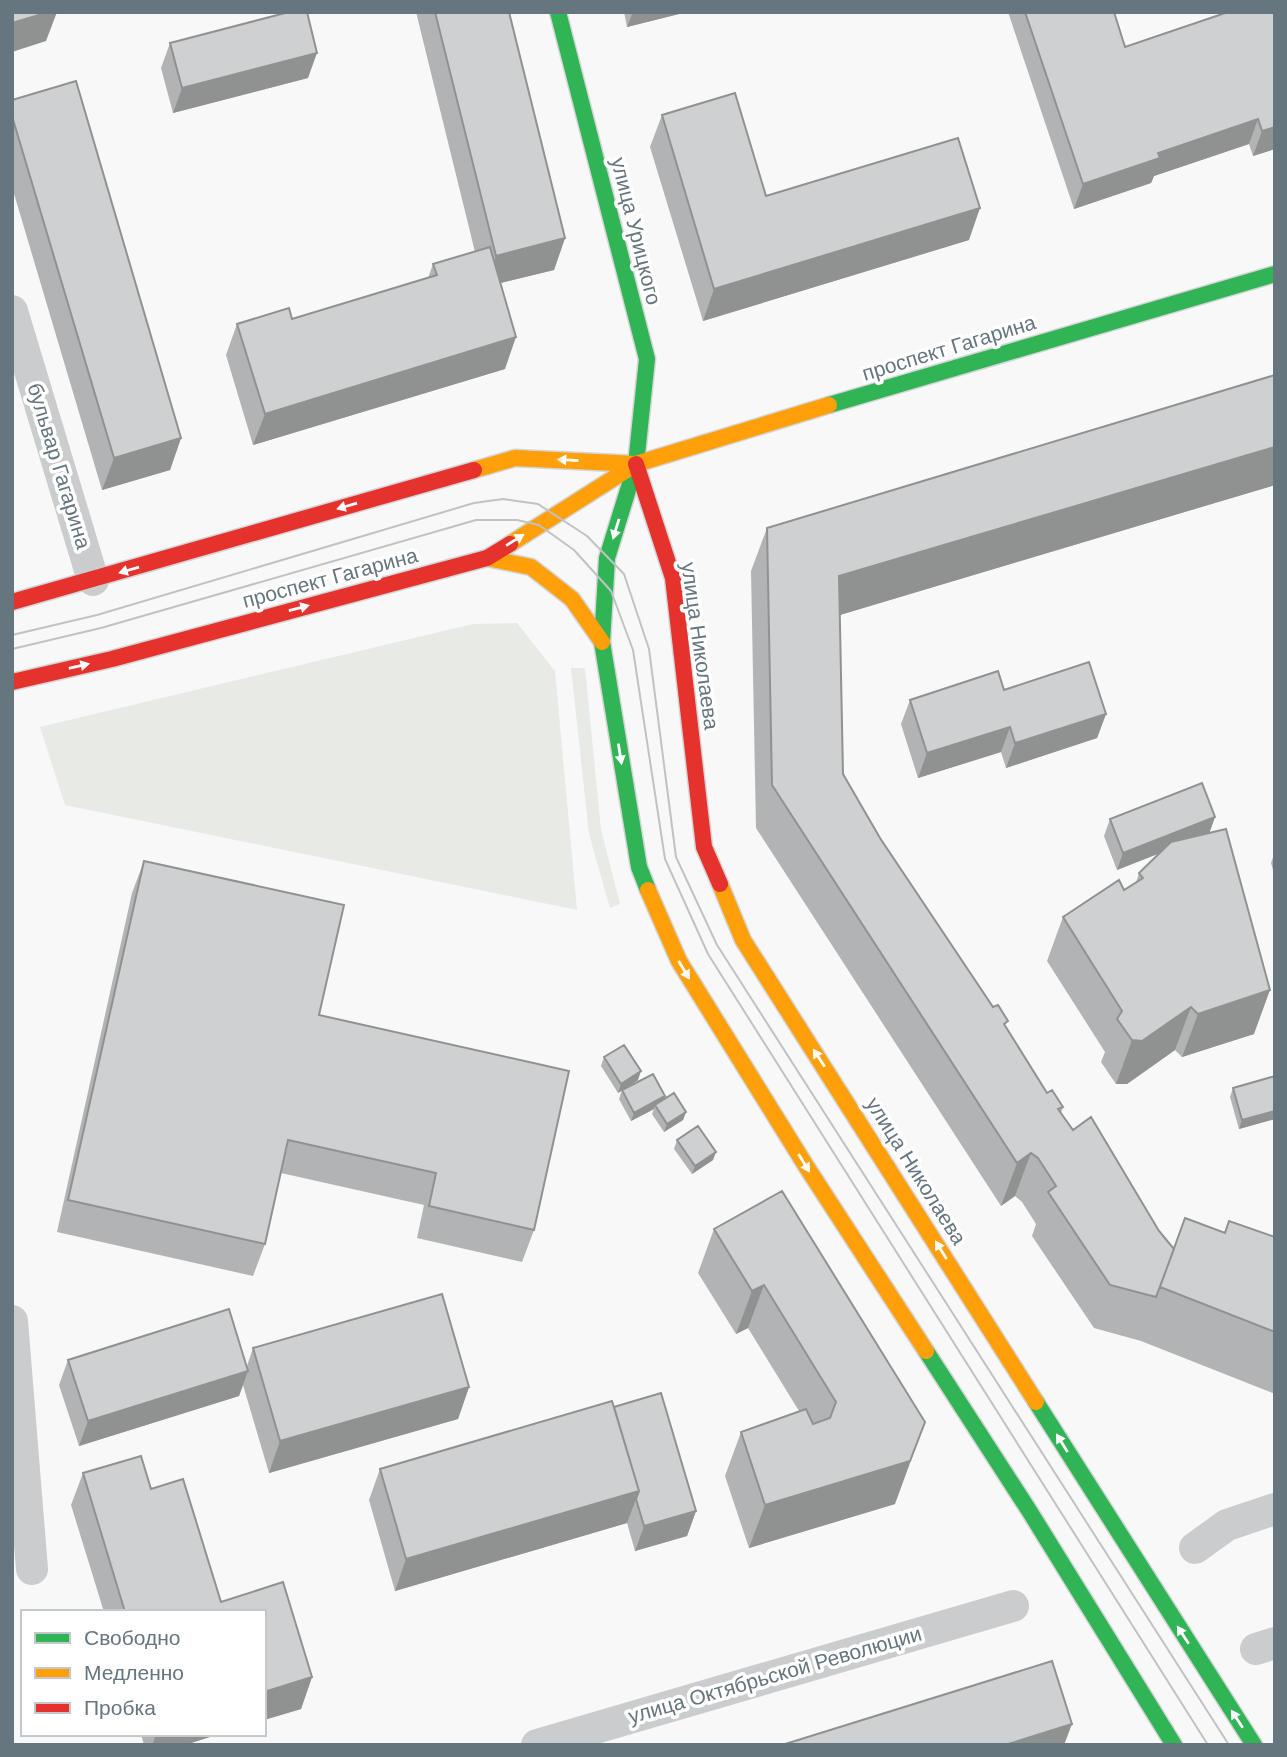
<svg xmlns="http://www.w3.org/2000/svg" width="1287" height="1757" viewBox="0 0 1287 1757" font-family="'DM Sans',sans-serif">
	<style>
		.green { fill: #e7eae5 }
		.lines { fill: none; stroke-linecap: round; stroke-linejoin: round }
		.fast-casing { stroke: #d4d5d6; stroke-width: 19 }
		.slow-casing { stroke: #d4d5d6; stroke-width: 19 }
		.jam-casing { stroke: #d4d5d6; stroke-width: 19 }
		.street { stroke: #cbcccd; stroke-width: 32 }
		.fast { stroke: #30b455; stroke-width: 16 }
		.slow { stroke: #ff9f0a; stroke-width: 16 }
		.jam { stroke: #e5322d; stroke-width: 16 }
		.tram { stroke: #c1c2c4; stroke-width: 2 }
		.wall { fill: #b1b3b4 }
		.shaded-wall { fill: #909292 }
		.building { fill: #ced0d1; stroke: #909292; stroke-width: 2 }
		.oneway { fill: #fff }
		.labels { text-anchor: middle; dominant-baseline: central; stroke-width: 7; stroke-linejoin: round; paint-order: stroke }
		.street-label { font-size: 21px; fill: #66767f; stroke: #fff }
	</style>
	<rect width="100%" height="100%" fill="#f8f8f8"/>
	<path class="green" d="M517 623 555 671 577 910 65 805 40 727 473 624Z
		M571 668H585L601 830 620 904 610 908 589 834Z"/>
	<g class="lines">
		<defs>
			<path id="fast" d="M558 12 647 359 636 464
				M829 405 1275 274
				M636 464 607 558 602 642 639 867 648 890
				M926 1351 1030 1512 1174 1745
				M1036 1402 1254 1745"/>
			<path id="slow" d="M474 470 515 458 636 464
				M510 544 636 464 829 405
				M487 558 531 567 572 599 602 642
				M720 884 743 940 1036 1402
				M648 890 679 961 806 1166 926 1351"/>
			<path id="jam" d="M636 464 673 578 704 847 720 884
				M12 602 474 470
				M12 682 112 659 487 558 510 544"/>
		</defs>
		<use href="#fast" class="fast-casing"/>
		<use href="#slow" class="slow-casing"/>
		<use href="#jam" class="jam-casing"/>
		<path class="street" d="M12 311 93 580
			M12 1321 32 1569
			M1195 1548 1227 1525 1275 1509
			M1256 1649 1275 1643
			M537 1745 1013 1606"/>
		<use href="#fast" class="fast"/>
		<use href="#slow" class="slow"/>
		<use href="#jam" class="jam"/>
		<path class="tram" d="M12 635 97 615 474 503 503 499 538 504 587 536 624 574 649 649 676 857 717 945 1229 1745
			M12 649 101 628 476 520H517L539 525 574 550 611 591 633 650 665 859 708 954 1208 1745"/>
	</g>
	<path class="wall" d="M416 12H509L565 238 554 270 500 283 505 369 253 445 226 355 237 324 292 319 428 278 433 264 475 252Z
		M624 12H687L627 27Z
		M1008 12H1114L1125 47 1219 15 1218 12H1275V149L1253 156 1249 144 1154 176 1151 183 1074 209Z
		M170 43 308 78 173 113 161 68Z
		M12 100 181 438 170 470 102 490 12 187Z
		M662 115 766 196 969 240 703 321 650 147Z
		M1275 375V485L840 615 843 774 880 838 1006 1027 1047 1093 1063 1107 1061 1113 1073 1130 1174 1249 1225 1233 1275 1237V1394L1141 1341 1094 1328 1032 1236 1036 1224 1022 1202 1015 1196 1001 1206 756 828 751 571 767 528Z
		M1004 690 1106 714 1097 738 1006 768 1001 752 918 778 901 724 910 700Z
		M1215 817 1209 833 1254 1034 1182 1057 1175 1050 1127 1084H1116L1101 1062 1105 1052 1047 961 1063 917 1124 890 1136 883 1139 873 1159 853 1117 870 1104 836 1110 819Z
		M1275 851V877L1271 863Z
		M144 861 319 1015 534 1230 522 1262 417 1238 424 1205 281 1173 265 1244 253 1276 57 1232 132 893Z
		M604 1057 638 1080 618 1093 601 1066Z
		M1275 1076V1119L1239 1129 1230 1097 1233 1088Z
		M622 1090 665 1096 663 1100 686 1112 683 1120 664 1132 652 1114 654 1109 631 1121 619 1099Z
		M677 1140 713 1160 692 1174 674 1149Z
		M782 1191 895 1504 749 1548 725 1476 741 1432 799 1411 748 1328 736 1334 698 1273 714 1229Z
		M253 1348 469 1387 458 1419 269 1473 243 1385 239 1396 79 1446 59 1385 68 1360 247 1366Z
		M614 1407 696 1511 687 1536 635 1551 627 1523 395 1591 369 1500 380 1469Z
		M141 1456 151 1489 183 1479 221 1602 283 1582 312 1677 301 1709 264 1720V1612H104L71 1505 83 1473Z
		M141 1734H219L185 1745H144Z"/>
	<path class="shaded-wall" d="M49 12H57L46 41 12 52V23Z
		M633 12H687L627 27Z
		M317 53 308 78 173 113 182 88Z
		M1258 119 1249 144 1154 176 1151 183 1074 209 1083 184 1158 153Z
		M1275 127V149L1253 156 1262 131Z
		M980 208 969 240 703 321 714 289Z
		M565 238 554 270 484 287 496 256Z
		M516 337 505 369 253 445 265 414Z
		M181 438 170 470 102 490 114 458Z
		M1275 447V485L823 620 839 576Z
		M1106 714 1097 738 1006 768 1015 743Z
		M1010 727 1001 752 918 778 927 753Z
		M1215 817 1209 834 1117 870 1123 853Z
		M1270 990 1254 1034 1182 1057 1198 1014Z
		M1191 1007 1175 1050 1127 1084H1116L1132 1040Z
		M641 1071 638 1080 618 1093 621 1084Z
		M665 1096 662 1105H655L654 1109 631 1121 634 1113Z
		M1275 1111V1119L1239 1129 1242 1120Z
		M686 1112 683 1120 664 1132 667 1124Z
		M716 1152 713 1160 692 1174 695 1166Z
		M1031 1153 1015 1196 1001 1206 1017 1163Z
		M764 1285 748 1328 736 1334 752 1291Z
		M248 1371 239 1396 79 1446 88 1421Z
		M469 1387 458 1419 269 1473 280 1441Z
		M925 1422 895 1504 749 1548 765 1505Z
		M639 1491 627 1523 395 1591 406 1559Z
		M696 1511 687 1536 635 1551 644 1526Z
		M312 1677 301 1709 264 1720V1692Z
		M1072 1724 1064 1745H1005Z
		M156 1734H219L185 1745H152Z"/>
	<path class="building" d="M12 12H49L12 23Z
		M289 12H307L317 53 182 88 170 43Z
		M435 12H509L565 238 496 256Z
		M1025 12H1114L1125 47 1228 12H1275V127L1262 131 1258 119 1158 153 1160 158 1083 184Z
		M76 81 181 438 114 458 12 116V100Z
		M735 93 766 196 958 138 980 208 714 289 662 115Z
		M490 247 516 337 265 414 237 324 289 308 292 319 437 275 433 264Z
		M1275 375V447L839 576 843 774 880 838 993 1007 998 1005 1008 1021 1004 1024 1047 1093 1052 1090 1063 1107 1058 1109 1073 1130 1091 1117 1159 1231 1174 1249 1156 1297 1110 1285 1048 1192 1056 1186 1038 1158 1031 1153 1017 1163 772 785 767 528Z
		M1089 662 1106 714 1015 743 1010 727 927 753 910 700 998 671 1004 690Z
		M1202 783 1215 817 1123 853 1110 819Z
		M1226 829 1270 990 1198 1014 1191 1007 1142 1041 1132 1040 1117 1019 1122 1011 1063 917 1119 880 1124 890 1143 878 1139 873 1171 842Z
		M144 861 344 905 319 1015 569 1071 534 1230 429 1206 436 1173 288 1140 265 1244 68 1200Z
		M624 1045 641 1071 621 1084 604 1057Z
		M653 1074 665 1096 634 1113 622 1090Z
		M1275 1076V1111L1242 1120 1233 1088Z
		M674 1093 686 1112 667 1124 655 1105Z
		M698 1126 716 1152 695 1166 677 1140Z
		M782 1191 925 1422 910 1461 765 1505 741 1432 806 1409 813 1424 830 1418 836 1402 764 1285 752 1291 714 1229Z
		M1185 1218 1225 1233 1229 1221 1275 1237V1332L1160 1287Z
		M442 1294 469 1387 280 1441 253 1348Z
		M229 1309 248 1371 88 1421 68 1360Z
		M661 1393 696 1511 644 1526 636 1499 639 1491 614 1407Z
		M612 1401 639 1491 406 1559 380 1469Z
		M141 1456 151 1489 183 1479 221 1602 283 1582 312 1677 264 1692V1612H125L83 1473Z
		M1052 1661 1072 1724 1005 1745H782Z"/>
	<defs><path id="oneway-solid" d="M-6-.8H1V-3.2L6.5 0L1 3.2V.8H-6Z" transform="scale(1.75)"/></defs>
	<g class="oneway">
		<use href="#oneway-solid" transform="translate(568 460) rotate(-177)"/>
		<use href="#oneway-solid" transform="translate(347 506) rotate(164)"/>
		<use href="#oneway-solid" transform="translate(616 529) rotate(107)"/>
		<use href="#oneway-solid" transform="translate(515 540) rotate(-32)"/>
		<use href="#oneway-solid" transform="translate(129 570) rotate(164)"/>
		<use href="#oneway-solid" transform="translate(299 608) rotate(-15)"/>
		<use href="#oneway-solid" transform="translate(79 666) rotate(-13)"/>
		<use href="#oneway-solid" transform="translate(620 754) rotate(81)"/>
		<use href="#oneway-solid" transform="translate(684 970) rotate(59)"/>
		<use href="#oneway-solid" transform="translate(819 1058) rotate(-123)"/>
		<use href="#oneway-solid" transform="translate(804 1163) rotate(58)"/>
		<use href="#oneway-solid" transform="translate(941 1250) rotate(-122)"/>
		<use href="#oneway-solid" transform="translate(1062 1443) rotate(-122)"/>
		<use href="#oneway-solid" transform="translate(1183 1635) rotate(-123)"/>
		<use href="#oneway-solid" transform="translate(1237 1719) rotate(-123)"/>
	</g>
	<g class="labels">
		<g class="street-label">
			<text transform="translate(636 231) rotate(76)">улица Урицкого</text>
			<text transform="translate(949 348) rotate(-17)">проспект Гагарина</text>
			<text transform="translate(59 466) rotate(73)">бульвар Гагарина</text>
			<text transform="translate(330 578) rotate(-15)">проспект Гагарина</text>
			<text transform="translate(700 646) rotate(82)">улица Николаева</text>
			<text transform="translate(916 1171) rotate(58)">улица Николаева</text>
			<text transform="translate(775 1675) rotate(-16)">улица Октябрьской Революции</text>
		</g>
	</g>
	<rect width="1287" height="1757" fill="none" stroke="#66767f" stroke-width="28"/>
	<rect x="21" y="1610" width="245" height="126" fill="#ffffff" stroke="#c2c8cc" stroke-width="2"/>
	<rect x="35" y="1633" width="35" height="10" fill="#30b455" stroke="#c2c8cc" stroke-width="2"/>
	<text x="84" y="1645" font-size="21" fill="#66767f">Свободно</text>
	<rect x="35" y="1668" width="35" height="10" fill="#ff9f0a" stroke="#c2c8cc" stroke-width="2"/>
	<text x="84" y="1680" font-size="21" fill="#66767f">Медленно</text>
	<rect x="35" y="1703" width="35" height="10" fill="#e5322d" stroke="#c2c8cc" stroke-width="2"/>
	<text x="84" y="1715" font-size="21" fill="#66767f">Пробка</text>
</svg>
